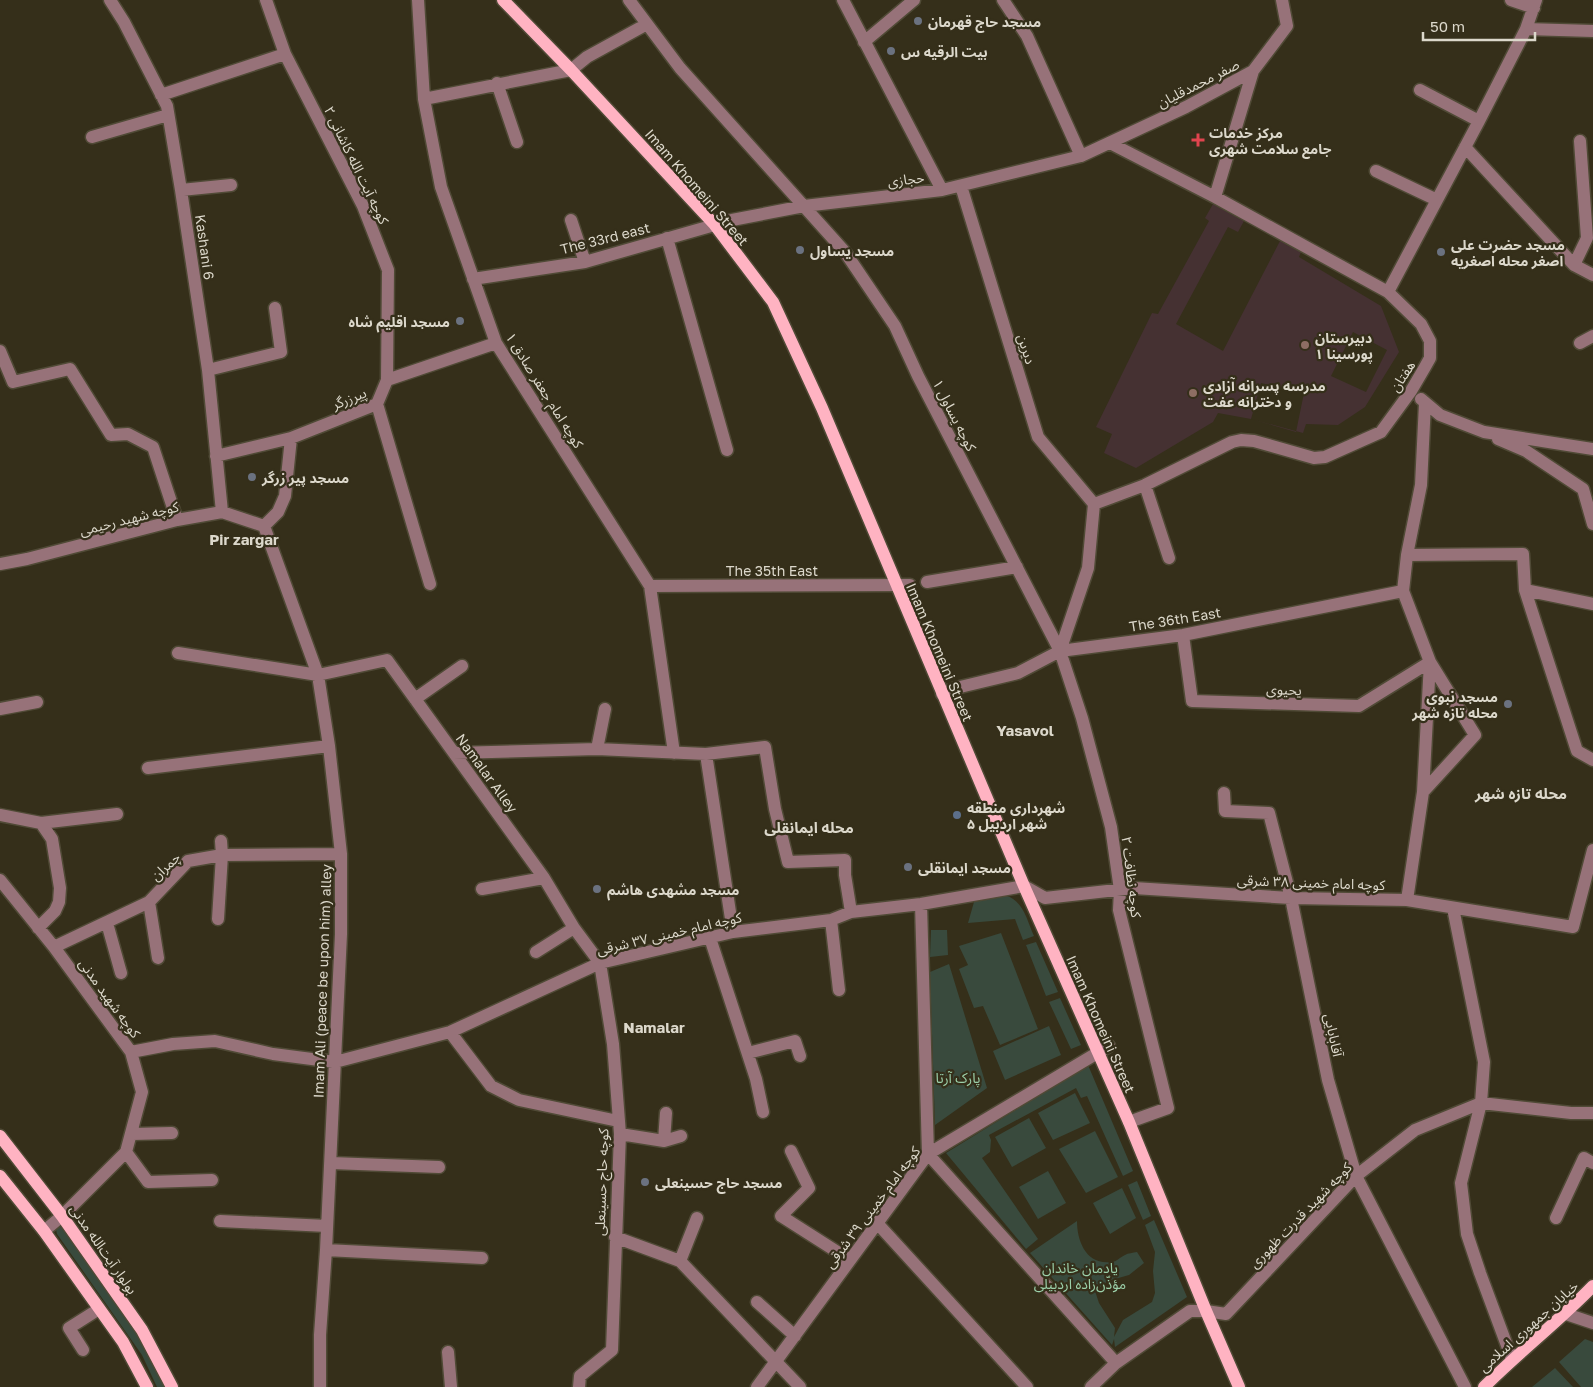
<svg xmlns="http://www.w3.org/2000/svg" width="1593" height="1387" viewBox="0 0 1593 1387" font-family="'Golos Text','Noto Sans Arabic',sans-serif">
	<style>
		.education { fill: #453132; fill-rule: evenodd }
		.green { fill: #394a3d }
		.lines { fill: none; stroke-linecap: round; stroke-linejoin: round }
		.minor-casing { stroke: #504a36; stroke-width: 15 }
		.major-casing { stroke: #504a36; stroke-width: 15 }
		.minor { stroke: #977279; stroke-width: 12 }
		.major { stroke: #ffb3c2; stroke-width: 12 }
		.worship-dot { fill: #6b7280; stroke: #352f1a; stroke-width: 2 }
		.health-dot { fill: #e0444e; stroke: #352f1a; stroke-width: 2 }
		.education-dot { fill: #8d6e63; stroke: #352f1a; stroke-width: 2 }
		.service-dot { fill: #5c6f8a; stroke: #352f1a; stroke-width: 2 }
		.labels { text-anchor: middle; dominant-baseline: central; stroke-width: 4.5; stroke-linejoin: round; paint-order: stroke }
		.poi-label { font-size: 14px; font-weight: bold; fill: #dcd8cb; stroke: #352f1a; text-anchor: start }
		.street-label { font-size: 14px; fill: #dcd8cb; stroke: #352f1a }
		.park-label { font-size: 14px; fill: #9cd0aa; stroke: #352f1a }
		.neighbourhood-label { font-size: 15px; font-weight: bold; fill: #dcd8cb; stroke: #352f1a }
	</style>
	<rect width="100%" height="100%" fill="#352f1a"/>
	<path class="education" d="M1213 204 1244 221 1238 232 1228 227 1176 324 1223 351 1280 241 1301 252 1299 257 1381 306 1399 352 1365 407 1338 425 1306 424 1303 433 1251 419 1218 413 1213 422 1136 468 1104 453 1112 434 1096 427 1152 313 1158 314 1209 221 1205 218ZM1353 332 1387 350 1366 392 1331 376ZM1261 383 1304 393 1296 432 1251 419Z"/>
	<path class="green" d="M1007 896C1024 902 1027 921 1034 936L1023 940 1015 919 968 923 974 902Z
		M931 930H947L948 955 930 957Z
		M1001 933 1038 1029 1000 1045 983 1006 974 1008 959 969 968 965 959 946Z
		M1036 942 1058 992 1046 996 1026 945Z
		M949 964 987 1088 935 1125 930 972Z
		M1060 998 1081 1045 1071 1049 1049 1002Z
		M1049 1026 1061 1055 1005 1080 993 1051Z
		M1088 1065 1133 1171 1123 1176 1087 1096 1081 1098 1076 1088 989 1135 991 1140 990 1152 982 1158 1038 1239 1026 1249 946 1153Z
		M1075 1093 1090 1123 1053 1140 1038 1113Z
		M1029 1118 1046 1148 1012 1167 995 1137Z
		M1095 1131 1118 1177 1086 1193 1059 1149Z
		M1048 1171 1066 1203 1038 1219 1019 1187Z
		M1137 1181 1151 1216 1143 1220 1128 1185Z
		M1122 1188 1136 1218 1110 1234 1093 1203Z
		M1154 1220 1187 1297 1115 1347 1114 1339 1112 1345 1030 1253 1077 1221C1077 1241 1086 1265 1111 1262 1117 1262 1120 1257 1125 1255 1128 1253 1133 1253 1137 1252L1144 1263 1129 1275 1108 1281 1095 1291 1099 1303 1115 1328 1114 1337 1123 1320 1152 1302 1155 1293 1153 1271 1155 1252 1145 1225Z
		M59 1226 64 1229 148 1350 166 1387H157L142 1355 57 1234 56 1229Z
		M1585 1339 1593 1342V1387H1581L1559 1362Z
		M1555 1368 1573 1387H1532Z"/>
	<g class="lines">
		<defs>
			<path id="minor" d="M110 0 124 22 167 106 181 190 208 370 222 512
				M266 0 285 54 363 206 388 270 387 380
				M418 0 424 99 441 187 496 343 650 586 674 753
				M629 0 680 68 845 252 895 326 918 376 1060 651 1082 718 1111 827 1120 890 1119 910 1168 1108 1129 1122
				M843 0 942 190
				M1003 0 1027 36 1081 156
				M1511 0 1534 8
				M1526 29 1593 31
				M864 42 914 0
				M497 83 517 142
				M1420 90 1479 121
				M161 95 285 54
				M424 99 571 70 587 57 647 24
				M92 137 168 115
				M1465 147 1574 265 1593 275
				M1376 171 1437 200
				M961 186 1038 437 1094 504
				M181 190 231 185
				M1215 197 1253 71
				M571 220 585 262
				M667 238 727 450
				M1574 265 1587 238 1580 141
				M473 279 585 262 732 220 804 206 942 190 1081 156 1186 107 1253 71 1287 26 1282 0
				M1388 292 1479 121 1526 29 1536 0
				M1580 343 1593 336
				M0 351 13 382 70 369 111 435 128 434 153 447 177 520
				M208 370 281 352 275 308
				M1421 399 1440 415 1484 432 1593 449
				M377 404 430 584
				M1498 439 1526 451 1583 489 1593 524
				M216 456 291 438
				M1145 485 1169 558
				M1094 504 1145 485 1232 442 1241 440 1254 441 1314 458 1325 457 1381 432 1411 391 1425 367 1430 358V341L1421 324 1388 292 1215 197 1110 143
				M264 526 318 675 329 746 341 854V934L326 1250 320 1335V1387
				M264 526 278 512 285 496 291 438 377 404 387 380 496 343
				M1407 555 1523 554 1525 590 1577 751 1593 760
				M0 564 27 559 177 520 222 512 264 526
				M927 582 1017 567
				M650 586 910 585
				M1525 590 1593 604
				M1183 635 1192 701 1359 706 1430 662
				M1060 651 1088 568 1094 504
				M178 653 318 675 387 660 544 878 574 928 600 963 613 1044 620 1134 612 1350 580 1376 579 1387
				M942 694 956 688 1018 673 1060 651 1183 635 1403 591
				M415 699 462 666
				M0 709 37 702
				M597 749 605 709
				M454 753 597 749 706 754 765 747 775 809 788 862 845 860V875L851 912
				M706 754 733 932
				M148 768 329 746
				M1423 792 1430 662
				M1224 793 1225 811 1269 813 1291 898 1328 1080 1356 1176 1465 1387
				M0 815 41 823 52 839 60 888 59 902 55 911 38 928
				M41 823 117 814
				M0 880 54 947 131 1052 142 1092 126 1152 62 1216 44 1231
				M482 889 544 878
				M1407 900 1423 792 1475 735 1430 662 1403 591 1407 555 1421 485 1425 403
				M149 902 158 958
				M921 904 928 1154 1116 1363
				M1453 908 1484 1062 1481 1103 1461 1183 1467 1234 1480 1273 1512 1359
				M218 919 222 855 221 841
				M831 920 839 990
				M107 923 121 973
				M710 938 756 1079 763 1112
				M54 947 149 902 188 861 222 855 341 854
				M536 952 574 928
				M450 1032 491 1086 519 1100 618 1121
				M131 1052 173 1044 215 1041 273 1054 335 1062 450 1032 600 963 733 932 831 920 851 912 921 904 1024 886 1045 898 1134 888 1291 898 1407 900 1573 927 1593 850
				M748 1053 795 1041 800 1056
				M132 1134 172 1133
				M620 1134 664 1141 681 1136
				M664 1141 666 1113
				M791 1151 809 1188 781 1216 850 1260
				M126 1152 148 1182 212 1180
				M331 1163 439 1167
				M1556 1218 1584 1158 1593 1163
				M220 1221 327 1226
				M877 1223 1027 1387
				M615 1237 680 1261 800 1387
				M326 1250 482 1258
				M680 1261 697 1218
				M757 1302 795 1336
				M1566 1314 1593 1323
				M83 1350 69 1328 99 1309
				M448 1352 451 1387
				M757 1387 928 1154 1109 1046
				M1091 1387 1116 1363 1190 1311H1206L1226 1314 1356 1176 1415 1130 1481 1103 1571 1113H1593"/>
			<path id="major" d="M503 0 571 70 714 224 773 302 822 408 1024 886 1129 1122 1206 1311 1239 1387
				M0 1136 62 1216 142 1330 172 1387
				M0 1176 44 1231 123 1342 147 1387
				M1484 1387C1519 1352 1558 1322 1593 1286"/>
		</defs>
		<use href="#minor" class="minor-casing"/>
		<use href="#major" class="major-casing"/>
		<use href="#minor" class="minor"/>
		<use href="#major" class="major"/>
	</g>
	<g class="worship-dot">
		<circle cx="918" cy="21" r="5"/>
		<circle cx="891" cy="51" r="5"/>
		<circle cx="800" cy="250" r="5"/>
		<circle cx="1441" cy="252" r="5"/>
		<circle cx="460" cy="321" r="5"/>
		<circle cx="252" cy="477" r="5"/>
		<circle cx="1508" cy="704" r="5"/>
		<circle cx="908" cy="867" r="5"/>
		<circle cx="597" cy="889" r="5"/>
		<circle cx="645" cy="1182" r="5"/>
	</g>
	<path class="health-dot" d="M1195.5 132.5h5v5h5v5h-5v5h-5v-5h-5v-5h5z"/>
	<g class="education-dot">
		<circle cx="1305" cy="345" r="5"/>
		<circle cx="1193" cy="393" r="5"/>
	</g>
	<circle class="service-dot" cx="957" cy="815" r="5"/>
	<g class="labels">
		<g class="poi-label">
			<text x="928" y="21">مسجد حاج قهرمان</text>
			<text x="901" y="51">بیت الرقیه س</text>
			<text x="1209" y="132">مرکز خدمات<tspan x="1209" dy="16">جامع سلامت شهری</tspan></text>
			<text x="1451" y="244">مسجد حضرت علی<tspan x="1451" dy="16">اصغر محله اصغریه</tspan></text>
			<text x="810" y="250">مسجد یساول</text>
			<text x="450" y="321" text-anchor="end">مسجد اقلیم شاه</text>
			<text x="1315" y="337">دبیرستان<tspan x="1315" dy="16">پورسینا ۱</tspan></text>
			<text x="1203" y="385">مدرسه پسرانه آزادی<tspan x="1203" dy="16">و دخترانه عفت</tspan></text>
			<text x="262" y="477">مسجد پیر زرگر</text>
			<text x="1498" y="696" text-anchor="end">مسجد نبوی<tspan x="1498" dy="16">محله تازه شهر</tspan></text>
			<text x="967" y="807">شهرداری منطقه<tspan x="967" dy="16">۵ شهر اردبیل</tspan></text>
			<text x="918" y="867">مسجد ایمانقلی</text>
			<text x="607" y="889">مسجد مشهدی هاشم</text>
			<text x="655" y="1182">مسجد حاج حسینعلی</text>
		</g>
		<g class="street-label">
			<text transform="translate(1198 83) rotate(-27)">صفر محمدقلیان</text>
			<text transform="translate(357 165) rotate(64)">کوچه آیت الله کاشانی ۲</text>
			<text transform="translate(906 179) rotate(-7)">حجازی</text>
			<text transform="translate(697 187) rotate(49)">Imam Khomeini Street</text>
			<text transform="translate(605 238) rotate(-14)">The 33rd east</text>
			<text transform="translate(205 247) rotate(82)">Kashani 6</text>
			<text transform="translate(1027 349) rotate(73)">دیرین</text>
			<text transform="translate(1402 376) rotate(-57)">هفتان</text>
			<text transform="translate(545 390) rotate(58)">کوچه امام جعفر صادق ۱</text>
			<text transform="translate(349 398) rotate(-22)">پیرزرگر</text>
			<text transform="translate(955 415) rotate(63)">کوچه یساول ۱</text>
			<text transform="translate(129 518) rotate(-14)">کوچه شهید رحیمی</text>
			<text x="772" y="570">The 35th East</text>
			<text transform="translate(1175 619) rotate(-9)">The 36th East</text>
			<text transform="translate(940 652) rotate(67)">Imam Khomeini Street</text>
			<text transform="translate(1284 689) rotate(2)">یحیوی</text>
			<text transform="translate(487 773) rotate(54)">Namalar Alley</text>
			<text transform="translate(165 866) rotate(-43)">چمران</text>
			<text transform="translate(1132 877) rotate(83)">کوچه نظافت ۲</text>
			<text transform="translate(1311 882) rotate(2)">کوچه امام خمینی ۳۸ شرقی</text>
			<text transform="translate(669 933) rotate(-13)">کوچه امام خمینی ۳۷ شرقی</text>
			<text transform="translate(322 981) rotate(-88)">Imam Ali (peace be upon him) alley</text>
			<text transform="translate(110 998) rotate(54)">کوچه شهید مدنی</text>
			<text transform="translate(1101 1024) rotate(66)">Imam Khomeini Street</text>
			<text transform="translate(1334 1035) rotate(78)">آقابابایی</text>
			<text transform="translate(601 1182) rotate(-88)">کوچه حاج حسینعلی</text>
			<text transform="translate(872 1207) rotate(-53)">کوچه امام خمینی ۳۹ شرقی</text>
			<text transform="translate(1300 1215) rotate(-46)">کوچه شهید قدرت ظهوری</text>
			<text transform="translate(104 1249) rotate(55)">بولوار آیت‌الله مدنی</text>
			<text transform="translate(1528 1326) rotate(-42)">خیابان جمهوری اسلامی</text>
		</g>
		<g class="park-label">
			<text x="958" y="1077">پارک آرتا</text>
			<text x="1080" y="1267">یادمان خاندان<tspan x="1080" dy="16">مؤذّن‌زاده اردبیلی</tspan></text>
		</g>
		<g class="neighbourhood-label">
			<text x="244" y="539">Pir zargar</text>
			<text x="1025" y="730">Yasavol</text>
			<text x="1521" y="793">محله تازه شهر</text>
			<text x="809" y="827">محله ایمانقلی</text>
			<text x="654" y="1027">Namalar</text>
		</g>
	</g>
	<path d="M1423 32v8h112v-8" fill="none" stroke="#dcd8cb" stroke-width="2.5"/>
	<text x="1430" y="32" font-size="15" fill="#dcd8cb" stroke="#352f1a" stroke-width="4" paint-order="stroke">50 m</text>
</svg>
